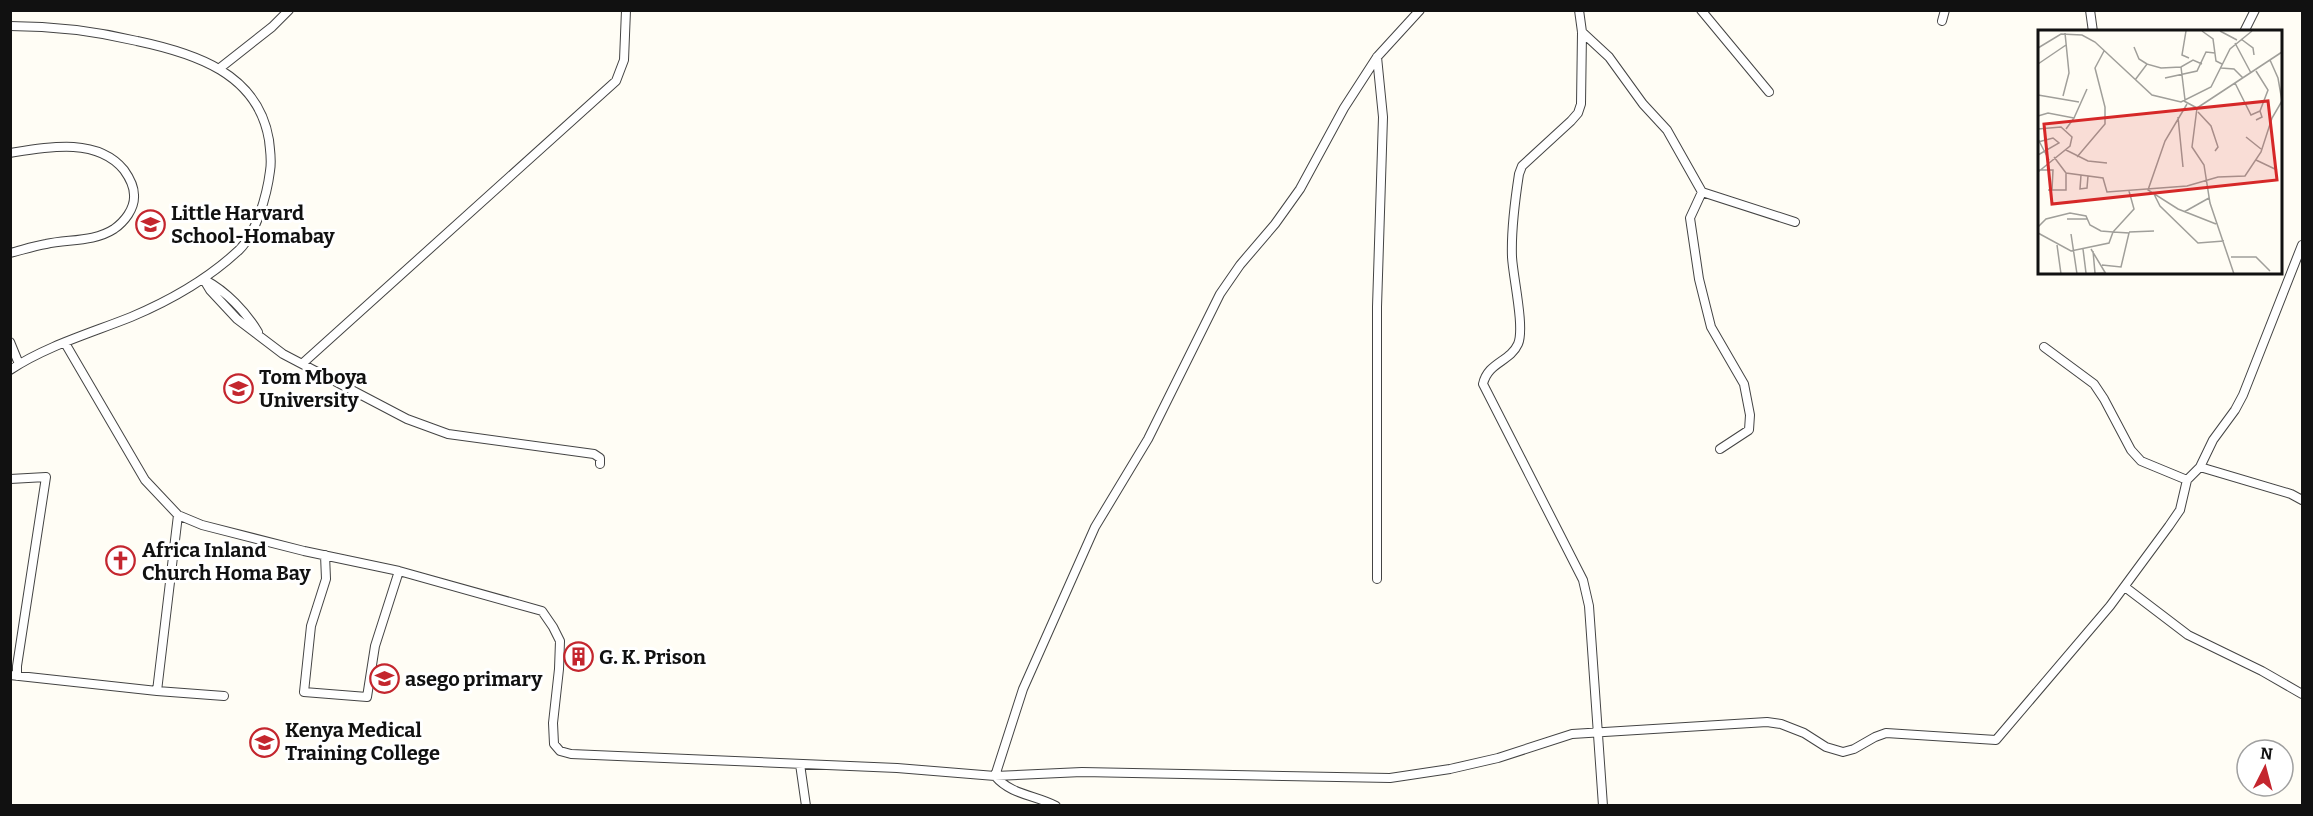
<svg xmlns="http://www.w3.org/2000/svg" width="2313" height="816" viewBox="0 0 2313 816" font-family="Bitter,serif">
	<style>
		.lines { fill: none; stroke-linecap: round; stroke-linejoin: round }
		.street-casing { stroke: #444; stroke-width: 10 }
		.street { stroke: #fff; stroke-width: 8 }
		.labels { text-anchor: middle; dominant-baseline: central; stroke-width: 6; stroke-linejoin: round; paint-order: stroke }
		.poi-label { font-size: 20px; font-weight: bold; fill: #111; stroke: #fff; text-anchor: start }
		.inset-road { fill: none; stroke: #a09f9a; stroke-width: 1.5 }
		.view { fill: #d62828; fill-opacity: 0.15; stroke: #d62828; stroke-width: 3 }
		.inset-edge { fill: none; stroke: #111; stroke-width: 3 }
	</style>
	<rect width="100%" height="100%" fill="#fffdf5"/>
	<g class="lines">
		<defs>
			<path id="street" d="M1579 10 1582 32 1581 104 1578 113 1571 121 1522 166 1519 174C1515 200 1511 231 1512 257 1513 277 1525 328 1518 344 1510 362 1488 362 1483 384L1583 580 1589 606 1603 806
				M1701 10 1769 92
				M2090 10 2093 32
				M1942 21 1945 10
				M10 26C54 26 95 31 137 41 194 53 258 73 269 140 270 151 272 160 270 171 267 195 256 234 239 250 208 279 169 301 131 317 91 333 46 346 10 370
				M1582 32 1609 57 1643 104 1667 130 1702 192 1690 218 1699 279 1711 327 1744 384 1750 415 1749 430 1720 449
				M2244 32 2255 10
				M1377 57 1383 117 1377 307V579
				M220 68 272 27 289 10
				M10 153C47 147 97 137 124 170 129 177 134 186 134 195 135 209 124 222 114 229 94 242 68 239 46 244 34 246 22 250 10 253
				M1702 192 1795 222
				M204 280 210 290 237 319 283 354 407 419 448 434 594 454 600 458V464
				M205 280C226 291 246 312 258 332
				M10 342 19 364
				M65 343 145 480 178 515 202 525 304 551 399 571 542 611 553 627 560 641 559 669 553 723 554 744 560 751 571 754 897 768 995 776 1082 772 1390 778 1450 769 1498 758 1572 734 1767 722 1781 724 1804 733 1826 747 1843 752 1854 749 1875 737 1886 733 1996 740 2110 606 2169 526 2180 510 2187 480 2200 467 2213 440 2235 410 2243 395 2302 245
				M2044 347 2094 384 2104 399 2131 450 2141 461 2187 480
				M303 363 616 81 624 60 626 10
				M2200 467 2291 494 2302 500
				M10 479 46 477 17 666V676
				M325 555 326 579 311 626 304 692 367 697 375 646 399 571
				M2125 587 2188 635 2262 671 2302 694
				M10 675 157 691 178 515
				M157 691 224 696
				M800 764 806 806
				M1056 806C1035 795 1011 795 995 776L1023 689 1095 527 1148 439 1220 294 1240 265 1275 224 1300 189 1344 108 1377 57 1420 10"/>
		</defs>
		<use href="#street" class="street-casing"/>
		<use href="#street" class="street"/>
	</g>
	<defs>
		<symbol id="school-ring" viewBox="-11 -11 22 22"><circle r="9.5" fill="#fff" stroke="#c4262e" stroke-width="1.5"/><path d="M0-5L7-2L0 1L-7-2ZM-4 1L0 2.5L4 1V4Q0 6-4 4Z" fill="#c4262e"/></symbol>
		<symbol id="university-ring" viewBox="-11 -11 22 22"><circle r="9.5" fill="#fff" stroke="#c4262e" stroke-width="1.5"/><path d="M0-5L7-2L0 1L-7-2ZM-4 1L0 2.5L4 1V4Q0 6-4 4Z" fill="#c4262e"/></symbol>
		<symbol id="church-ring" viewBox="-11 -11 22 22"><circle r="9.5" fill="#fff" stroke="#c4262e" stroke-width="1.5"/><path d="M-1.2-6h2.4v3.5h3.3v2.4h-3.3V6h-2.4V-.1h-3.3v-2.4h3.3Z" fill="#c4262e"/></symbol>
		<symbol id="building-ring" viewBox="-11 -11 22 22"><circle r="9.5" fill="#fff" stroke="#c4262e" stroke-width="1.5"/><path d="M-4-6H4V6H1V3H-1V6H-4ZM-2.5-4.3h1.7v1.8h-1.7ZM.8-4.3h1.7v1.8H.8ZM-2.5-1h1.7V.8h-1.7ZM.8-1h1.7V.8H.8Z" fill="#c4262e"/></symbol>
	</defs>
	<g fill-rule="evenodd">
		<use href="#school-ring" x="134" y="208" width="33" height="33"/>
		<use href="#university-ring" x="222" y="372" width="33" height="33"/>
		<use href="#church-ring" x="104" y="544" width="33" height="33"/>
		<use href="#building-ring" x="562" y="640" width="33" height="33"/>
		<use href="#school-ring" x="368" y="662" width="33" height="33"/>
		<use href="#university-ring" x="248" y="726" width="33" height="33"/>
	</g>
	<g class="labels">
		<g class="poi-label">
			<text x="171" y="213">Little Harvard<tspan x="171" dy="23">School-Homabay</tspan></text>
			<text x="259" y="377">Tom Mboya<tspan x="259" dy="23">University</tspan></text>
			<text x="142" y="550">Africa Inland<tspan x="142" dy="23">Church Homa Bay</tspan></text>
			<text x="599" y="657">G. K. Prison</text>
			<text x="405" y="679">asego primary</text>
			<text x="285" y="730">Kenya Medical<tspan x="285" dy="23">Training College</tspan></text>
		</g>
	</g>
	<g transform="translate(2038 30)">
		<rect width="244" height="244" fill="#fffdf5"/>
		<path class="inset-road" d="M148 1 144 25 151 28M164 1 175 9 178 31 184 34M182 1 199 10M203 9 215 18 216 25M197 13 213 43M96 17 101 29 109 34M0 18 23 4 44 5 57 12 114 65 143 72 173 57 192 19 214 1M0 34 28 15M143 37 147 70M183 38 196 39 205 48M218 41 230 60 222 81 224 87 218 90M127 48 159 41 168 22 177 23M97 50 109 34 123 38 143 37 155 30 164 34M197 53 213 85 222 81M0 65 41 72M25 66 31 43 27 3M146 71 159 78 154 117 166 135 172 173 196 244M149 74 127 111 110 160 140 179 178 194M159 78 244 22M160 82 173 96 180 117 177 121M0 86 10 83 36 88 28 99M140 87 145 137M36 88 49 59M0 99 23 97 34 107 32 116 0 142M208 107 223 119M0 109 11 130M0 112 15 108 21 113 0 125M28 120 50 131 69 133M16 127 28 143 65 148 69 162 149 156 180 147 207 146 223 122 234 88 244 71 240 48 232 30M39 127 67 94V77L57 38 66 21M218 130 239 140M1 140H15L14 160M43 145 42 159 49 158 50 146M10 160H28V143M115 162 122 176 160 213 186 211M146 182 171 168M29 189H50M0 197 8 189 32 183 48 186 52 195 63 201 75 202 96 179 91 161M91 202 116 201M0 203 33 221 71 213 75 202 91 203 83 237 64 235M33 204 39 244M19 215 23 244M45 219 48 243M53 219 68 244M55 221 57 243M193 227H218L232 241M48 244 68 243"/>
		<path class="view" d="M230 71 239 150 14 174 6 94Z"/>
		<rect width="244" height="244" class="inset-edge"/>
	</g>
	<rect width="2313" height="816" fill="none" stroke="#111111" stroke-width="24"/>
	<g transform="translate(2265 768) rotate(6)"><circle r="28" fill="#ffffff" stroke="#a0a0a0" stroke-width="1.5"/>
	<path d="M0-4.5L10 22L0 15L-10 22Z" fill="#c4262e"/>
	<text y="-9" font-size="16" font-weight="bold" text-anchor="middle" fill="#111111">N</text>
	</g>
</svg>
